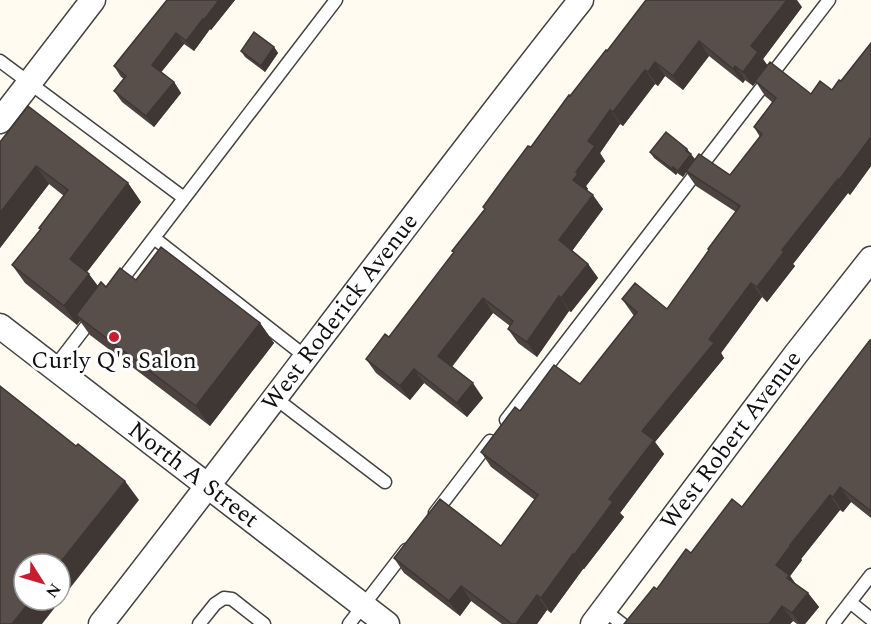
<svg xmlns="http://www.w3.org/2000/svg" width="871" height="624" viewBox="0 0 871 624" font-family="Spectral,serif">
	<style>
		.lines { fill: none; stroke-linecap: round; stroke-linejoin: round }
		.service-casing { stroke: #424242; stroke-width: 15 }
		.minor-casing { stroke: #424242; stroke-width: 27 }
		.service { stroke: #fff; stroke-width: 12 }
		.minor { stroke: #fff; stroke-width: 24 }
		.wall { fill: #4c4340 }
		.shaded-wall { fill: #3e3734 }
		.building { fill: #584e4a; stroke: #3e3734; stroke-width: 1.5 }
		.poi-dot { fill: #c91c31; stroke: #fff; stroke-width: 2 }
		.labels { text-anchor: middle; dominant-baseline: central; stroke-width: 6; stroke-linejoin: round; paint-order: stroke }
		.street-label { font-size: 24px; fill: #0f0f0f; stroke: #fff }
		.poi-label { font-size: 24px; fill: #0f0f0f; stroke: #fff }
	</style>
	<rect width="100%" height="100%" fill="#fffbf0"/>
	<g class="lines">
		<defs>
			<path id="service" d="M0 61 184 198
				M154 238 306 357
				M117 286 336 0
				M54 368 94 316
				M275 398 385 482
				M506 420 829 0
				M435 513 490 441
				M850 602 871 619
				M604 610 622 624
				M199 624 215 604 224 598 232 599 264 624
				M349 624 406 550
				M833 624 871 575"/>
			<g id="minor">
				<path d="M0 121 93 0"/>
				<path id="s1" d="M0 326 387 624"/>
				<path id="s2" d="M101 624C263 417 418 206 581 0"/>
				<path id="s3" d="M593 624 796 354 871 259"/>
			</g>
		</defs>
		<use href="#service" class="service-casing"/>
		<use href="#minor" class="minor-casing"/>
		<use href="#service" class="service"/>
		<use href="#minor" class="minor"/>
	</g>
	<path class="wall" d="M167 0H235L211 30 210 29 194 51 184 44 161 72 174 82 181 93 154 127 122 102 114 91 124 79 121 77 114 66Z
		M802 7 763 59 767 65 811 94 832 90 841 81 871 43V166L850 195 848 193 793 264 795 266 767 302 762 297 721 353 724 358 655 442 664 454 620 513 624 517 584 569H583L551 613 547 610 537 624H502L471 601 460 616 404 573 394 558 501 546 535 500 491 467 481 452 520 411 580 384 634 316 622 299 667 309 709 251 708 249 736 212 696 186 686 172 683 177 677 173 676 175 654 158 650 152 687 149 695 159 730 175 760 137 754 127 772 102 765 96 756 82 753 86 745 80 743 83 709 56 683 90 665 76 658 86 655 84 623 126 620 124 600 153 605 161 586 186 588 189 586 190 603 209 572 251 588 264 598 278 571 312 569 311 537 357 518 343 508 329 510 326 493 313 452 367 483 398 467 417 424 383 410 400 376 373 366 359 389 337 454 253 452 251 485 209 483 207 531 147 570 96 607 51Z
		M274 47 278 53 265 72 245 57 241 51Z
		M0 142 128 183 141 202 87 272 98 286 106 287 136 280 260 323 274 343 210 426 90 335 80 321 77 325 25 283 12 265 40 230 39 228 64 196 49 184 0 248Z
		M871 340V518L851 502 843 512 840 510 801 559 802 560 790 576 795 583 808 593 819 607 805 624H797L793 621 790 624H624L691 553 742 507Z"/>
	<path class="shaded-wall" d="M219 0H235L211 30 204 20Z
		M787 0H797L802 7 763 59 768 66 753 86 743 72 751 46Z
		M203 19 210 29 194 51 186 41Z
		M176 33 184 44 159 75 152 65Z
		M699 41 709 56 683 90 673 76Z
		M274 47 278 53 265 72 261 66Z
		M655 62 665 76 658 86 648 72Z
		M735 66 745 80 743 83 733 69Z
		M645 70 655 84 623 126 613 112Z
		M174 82 181 93 154 127 146 116Z
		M610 110 620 124 600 153 605 161 586 186 588 189 583 194 573 180 588 141Z
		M871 137V166L850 195 839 180Z
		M687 149 695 160 683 177 678 171Z
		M36 166 49 184 0 248V213Z
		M673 167 677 173 676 175 672 169Z
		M838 179 848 193 793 264 795 266 767 302 757 287 782 250Z
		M128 183 141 202 83 277 70 259Z
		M593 195 603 209 569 255 559 240Z
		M588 264 598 278 571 312 561 298Z
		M89 274 102 292 76 315 80 321 77 325 64 306Z
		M751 283 762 297 721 353 724 358 655 442 664 454 620 513 624 517 584 569 574 555 609 499 642 431Z
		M559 296 569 311 537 357 527 342Z
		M483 298 493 313 448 371 438 356Z
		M260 323 274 343 210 426 196 406Z
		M414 369 424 383 410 400 400 386Z
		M473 383 483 398 467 417 457 403Z
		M125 481 139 500 42 624H12L31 600H60V564H59Z
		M840 487 851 502 843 512 833 497Z
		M830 495 840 510 801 559 802 560 790 576 800 590 798 593 776 565 790 545Z
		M573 554 583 569 551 613 541 598Z
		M461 586 471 601 460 616 449 601Z
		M808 593 819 607 805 624H800L792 613Z
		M537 595 547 610 537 624H516Z
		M782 606 793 621 790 624H769Z"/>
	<path class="building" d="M167 0H219L204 20 203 19 186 41 176 33 152 65 174 82 146 116 114 91 126 76 114 66Z
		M646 0H787L751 46 758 52 743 72 735 66 733 69 699 41 673 76 655 62 648 72 645 70 613 112 610 110 588 141 595 146 576 172 578 174 573 180 593 195 559 240 588 264 561 298 559 296 527 342 508 329 513 321 483 298 438 356 473 383 457 403 414 369 400 386 366 359 385 334 389 337 454 252 452 251 485 209 483 207 507 174 528 146 531 147 569 95 570 96 606 50 607 51Z
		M254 32 274 47 261 66 241 51Z
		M871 43V137L839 180 838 179 782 250 784 252 757 287 751 283 709 339 714 343 642 431 654 440 609 499 613 502 574 555 573 554 541 598 537 595 516 624H512L461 586 449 601 394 558 440 499 501 546 538 495 481 452 515 407 520 411 554 365 580 384 637 312 622 299 635 283 667 309 709 250 708 249 740 206 686 171 699 154 730 175 762 134 754 127 776 98 755 81 770 62 811 94 820 81 832 90 839 80 841 81Z
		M28 106 128 183 70 259 89 274 64 306 12 265 41 229 39 228 68 190 36 166 0 213V142Z
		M666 132 687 149 686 151 691 154 678 171 673 167 672 169 650 152Z
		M161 247 260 323 196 406 76 315 101 282 106 287 120 268 136 280Z
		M870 340H871V511L840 487 833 497 830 495 790 545H791L776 565 789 575 787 578 808 593 792 613 782 606 769 624H624L654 587 657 589 686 549 691 553 732 499 742 507Z
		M0 386 76 446 78 444 125 481 59 564H24V600H31L12 624H0Z"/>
	<circle class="poi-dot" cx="114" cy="337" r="6"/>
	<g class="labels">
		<g class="street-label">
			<text stroke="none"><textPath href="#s2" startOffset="393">West Roderick Avenue</textPath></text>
			<text stroke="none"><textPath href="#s3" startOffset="230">West Robert Avenue</textPath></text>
			<text stroke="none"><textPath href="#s1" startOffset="244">North A Street</textPath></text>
		</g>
		<g class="poi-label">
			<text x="114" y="361">Curly Q's Salon</text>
		</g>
	</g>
	<g transform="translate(42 582) rotate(127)"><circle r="28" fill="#ffffff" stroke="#9f9f9f" stroke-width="1.5"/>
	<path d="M0-4.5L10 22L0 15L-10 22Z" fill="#c91c31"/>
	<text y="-9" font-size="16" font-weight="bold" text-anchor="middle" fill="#0f0f0f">N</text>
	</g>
</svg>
